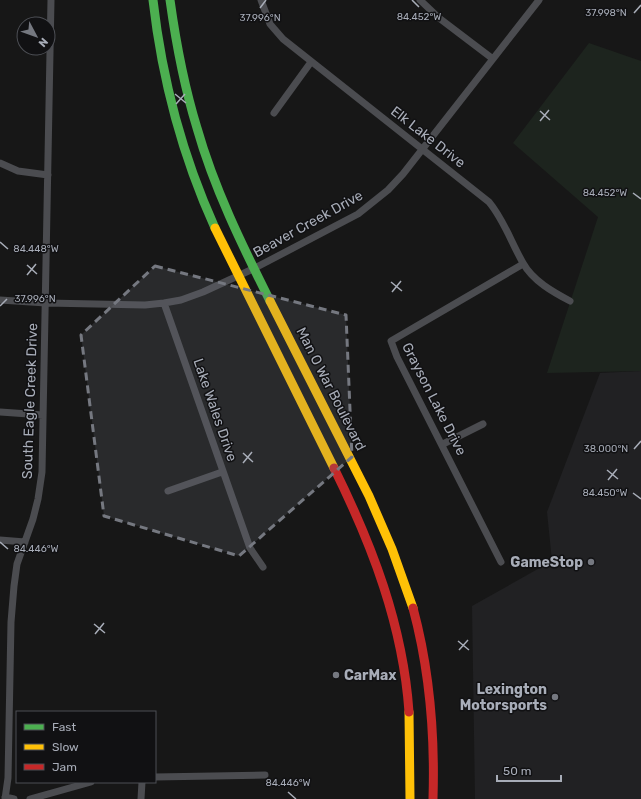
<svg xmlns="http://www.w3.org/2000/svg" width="641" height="799" viewBox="0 0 641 799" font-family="Rubik,sans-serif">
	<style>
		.built { fill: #212123 }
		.green { fill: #1d241e }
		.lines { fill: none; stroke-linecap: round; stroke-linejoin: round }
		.street { stroke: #4b4c50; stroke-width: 7 }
		.fast { stroke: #4caf50; stroke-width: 9 }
		.slow { stroke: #ffc107; stroke-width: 9 }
		.jam { stroke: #c62828; stroke-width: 9 }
		.marked { fill: #757880; fill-opacity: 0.2; stroke: #757880; stroke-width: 3; stroke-dasharray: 8 5; stroke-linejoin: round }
		.ticks { fill: none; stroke: #a8adb8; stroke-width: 1.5 }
		.poi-dot { fill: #757880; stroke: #111113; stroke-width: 1.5 }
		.labels { text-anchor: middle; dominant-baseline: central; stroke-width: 3; stroke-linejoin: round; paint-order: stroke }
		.street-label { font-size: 14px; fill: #a8adb8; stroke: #111113 }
		.poi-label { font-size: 14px; font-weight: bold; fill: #a8adb8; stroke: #111113; text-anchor: end }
		.ticks-label { font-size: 10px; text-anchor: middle; fill: #a8adb8; stroke: #111113; stroke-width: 3; stroke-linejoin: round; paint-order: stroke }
	</style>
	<rect width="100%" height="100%" fill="#171717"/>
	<path class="built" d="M641 371V799H475L472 606 552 561 547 512 600 373Z"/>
	<path class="green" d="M589 43 641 61V371L547 373 598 217 513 143Z"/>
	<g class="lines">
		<path class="street" d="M261 0 270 24 283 39 489 202C504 220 511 242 523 263 533 281 553 292 570 301
			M420 0 439 18 493 59
			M274 113 311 62
			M0 163 18 171 48 175
			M0 300 46 303 145 305 164 303 181 300 203 292 255 268 358 214 388 190 403 174 539 0
			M164 303 250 548 263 567
			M0 412 43 415
			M443 444 483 424
			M168 491 222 472
			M0 540 25 542
			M501 562 397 357 391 341 523 264
			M155 777 265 775
			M5 797 14 799
			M5 799 8 778 11 622 14 586 17 564 33 519 38 499 42 472 51 0
			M30 799 91 782
			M141 799 142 782"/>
		<path class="fast" d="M153 0C162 79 182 155 215 228
			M170 0C176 43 184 86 197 128 214 188 242 245 270 301"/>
		<path class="slow" d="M215 228 334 468
			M270 301 369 496 392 549 413 608
			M409 712 410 799"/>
		<path class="jam" d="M334 468C372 545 403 625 409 712
			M413 608C430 671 435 734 433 799"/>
	</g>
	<path class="marked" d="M155 266 346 315 352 457 239 556 104 516 81 335Z"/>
	<path class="ticks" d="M412 0 419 7M260 8 266 0M634 13 641 5M175 94 186 103M176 104 185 94M540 111 550 120M540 121 549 110M633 193 641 199M0 242 8 249M27 265 37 274M27 275 36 264M391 282 402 291M392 292 401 281M0 306 7 299M634 449 641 441M243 453 253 462M243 463 252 452M607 470 618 479M608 480 617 469M633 493 641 499M0 542 8 549M94 624 105 633M95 634 104 623M458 641 469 650M459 650 468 640M288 792 296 799"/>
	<g class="poi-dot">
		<circle cx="591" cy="562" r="4"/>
		<circle cx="336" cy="675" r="4"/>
		<circle cx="555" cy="697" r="4"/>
	</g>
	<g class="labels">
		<g class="street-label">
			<text transform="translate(428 137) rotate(38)">Elk Lake Drive</text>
			<text transform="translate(308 224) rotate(-29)">Beaver Creek Drive</text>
			<text transform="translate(331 389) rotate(63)">Man O War Boulevard</text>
			<text transform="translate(434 399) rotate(63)">Grayson Lake Drive</text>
			<text transform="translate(30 401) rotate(-88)">South Eagle Creek Drive</text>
			<text transform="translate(215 410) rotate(71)">Lake Wales Drive</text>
		</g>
		<g class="poi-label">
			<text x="583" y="562">GameStop</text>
			<text x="344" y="675" text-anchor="start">CarMax</text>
			<text x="547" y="689">Lexington<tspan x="547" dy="16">Motorsports</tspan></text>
		</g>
	</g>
	<g class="ticks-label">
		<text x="606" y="16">37.998°N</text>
		<text x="419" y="20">84.452°W</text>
		<text x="260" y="21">37.996°N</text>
		<text x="605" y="196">84.452°W</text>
		<text x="36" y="252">84.448°W</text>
		<text x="35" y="302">37.996°N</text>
		<text x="606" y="452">38.000°N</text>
		<text x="605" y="496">84.450°W</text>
		<text x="36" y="552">84.446°W</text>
		<text x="288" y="786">84.446°W</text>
	</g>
	<rect x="16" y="711" width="140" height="72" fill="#111113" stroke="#4d4f55"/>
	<rect x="24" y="724" width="20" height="6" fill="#4caf50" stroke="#4d4f55"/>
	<text x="52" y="731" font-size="12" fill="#a8adb8">Fast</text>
	<rect x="24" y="744" width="20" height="6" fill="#ffc107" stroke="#4d4f55"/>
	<text x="52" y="751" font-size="12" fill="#a8adb8">Slow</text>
	<rect x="24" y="764" width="20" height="6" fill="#c62828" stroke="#4d4f55"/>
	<text x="52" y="771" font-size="12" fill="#a8adb8">Jam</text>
	<g transform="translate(36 36) rotate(131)"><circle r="19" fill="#111113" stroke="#4d4f55"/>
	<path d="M0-3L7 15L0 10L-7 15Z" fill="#757880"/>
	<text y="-6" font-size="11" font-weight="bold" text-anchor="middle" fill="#a8adb8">N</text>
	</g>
	<path d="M497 775v6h64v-6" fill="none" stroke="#a8adb8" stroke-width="2"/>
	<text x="503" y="775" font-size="12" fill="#a8adb8" stroke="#111113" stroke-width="3" paint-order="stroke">50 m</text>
</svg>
